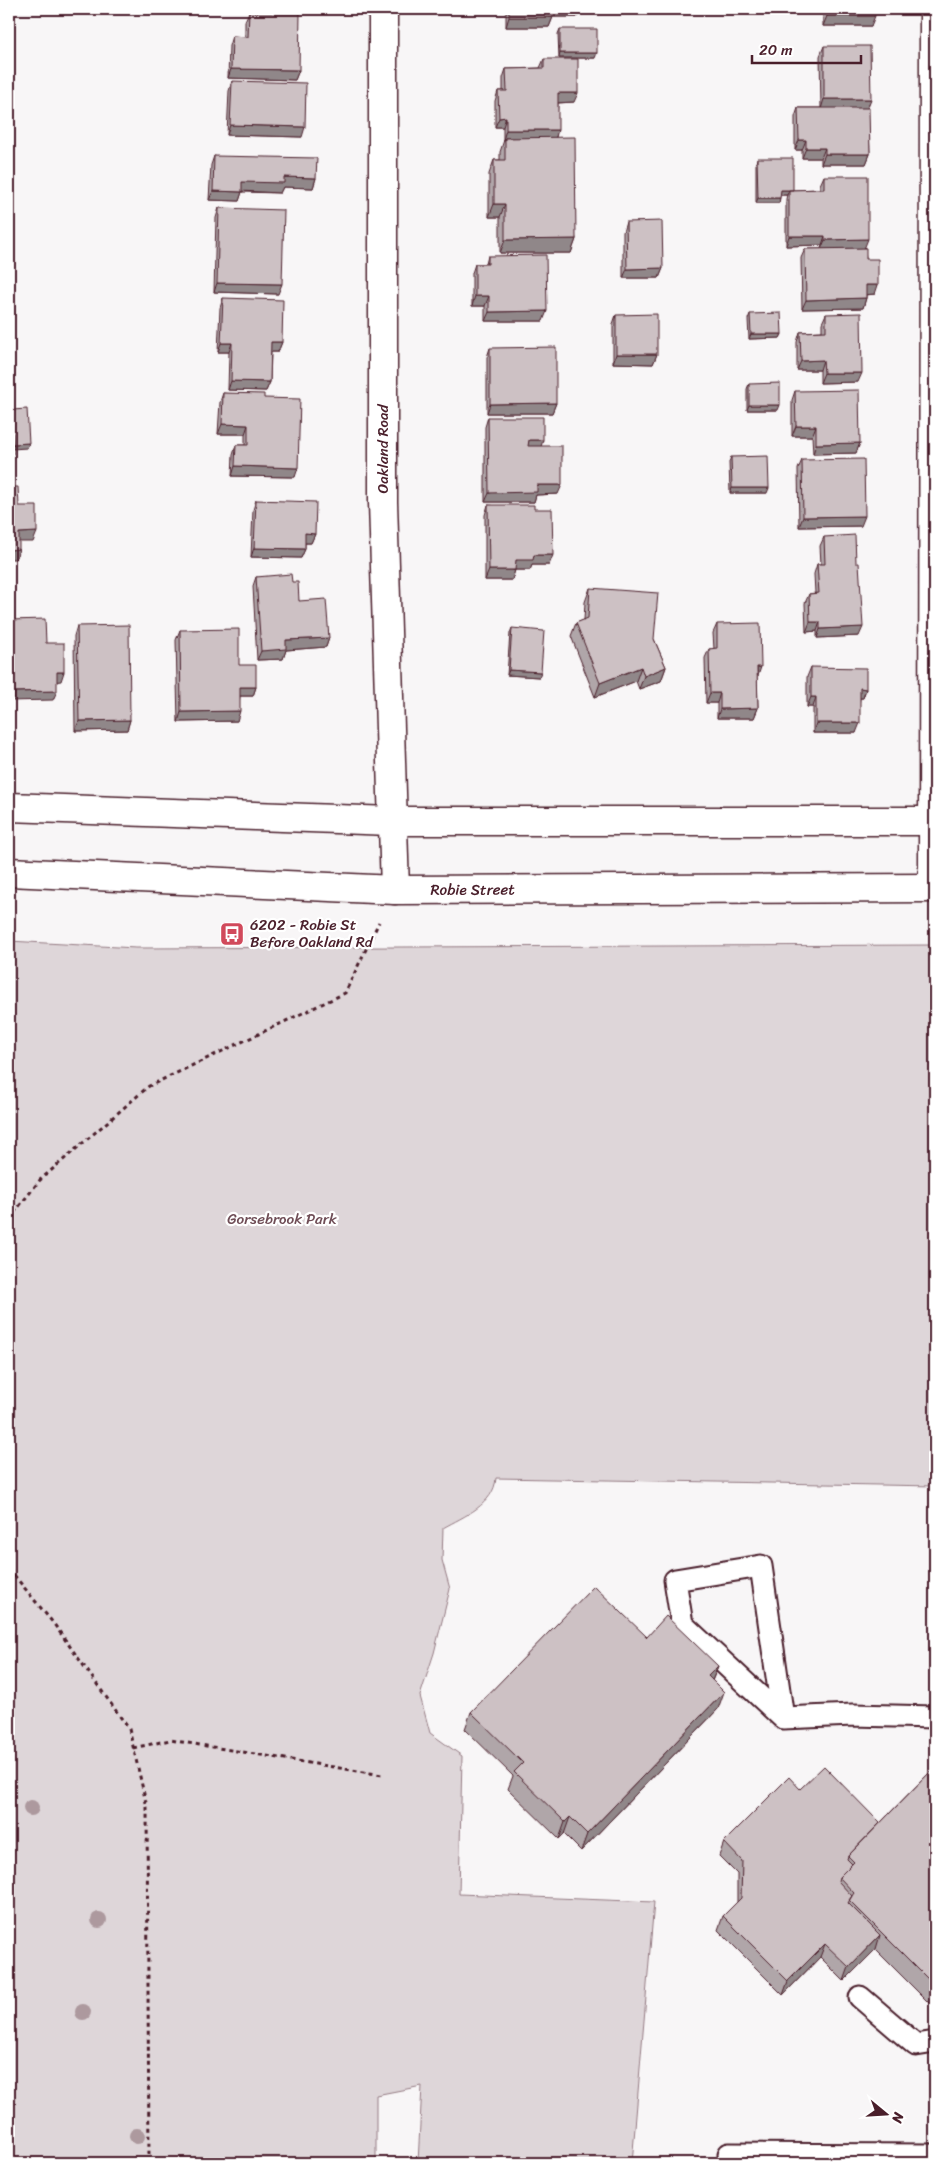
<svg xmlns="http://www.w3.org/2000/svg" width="944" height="2172" viewBox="0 0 944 2172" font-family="Sriracha,sans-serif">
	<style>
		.green { fill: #ded6d9; stroke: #947a82 }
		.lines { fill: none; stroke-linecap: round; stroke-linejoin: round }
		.lane-casing { stroke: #4a1f2b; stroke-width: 25 }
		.street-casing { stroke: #4a1f2b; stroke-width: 31 }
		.secondary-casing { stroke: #4a1f2b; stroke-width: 31 }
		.path { stroke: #4a1f2b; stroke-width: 3; stroke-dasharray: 4 4; stroke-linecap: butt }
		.lane { stroke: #fff; stroke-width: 21 }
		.street { stroke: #fff; stroke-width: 28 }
		.secondary { stroke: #fff; stroke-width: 28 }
		.tree { fill: #ad999e }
		.wall { fill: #b0a6a9; stroke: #4a1f2b }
		.shaded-wall { fill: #908789; stroke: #4a1f2b }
		.building { fill: #cdc1c4; stroke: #4a1f2b }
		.labels { text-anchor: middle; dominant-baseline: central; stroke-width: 4.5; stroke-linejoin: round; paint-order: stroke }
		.street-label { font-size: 15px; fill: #4a1f2b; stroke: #fff }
		.poi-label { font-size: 15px; fill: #4a1f2b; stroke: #fff; text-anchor: start }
		.park-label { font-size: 15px; fill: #6f4d56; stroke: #fff }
	</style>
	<rect width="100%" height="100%" fill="#f8f6f7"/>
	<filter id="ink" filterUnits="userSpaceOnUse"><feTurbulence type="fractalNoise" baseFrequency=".02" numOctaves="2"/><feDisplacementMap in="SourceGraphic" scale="10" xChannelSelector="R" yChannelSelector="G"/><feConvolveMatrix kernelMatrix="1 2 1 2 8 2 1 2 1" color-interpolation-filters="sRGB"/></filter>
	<g filter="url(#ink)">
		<path class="green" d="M9 941 136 948 935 945V1486L496 1478C494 1505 464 1516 443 1528L442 1560 450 1589 434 1653 420 1696 430 1733 462 1756 459 1894 654 1902 632 2163H418L422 2086 376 2095V2163H9Z"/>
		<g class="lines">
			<defs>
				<path id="lane" d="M783 1718 761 1566 675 1580 682 1624 783 1718 853 1715 935 1717
					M860 1997 916 2045 935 2042
					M729 2163V2154L935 2155"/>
				<path id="street" d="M383 9V502L395 890
					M933 888 934 9"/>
				<g id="secondary">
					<path d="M9 807 391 821H935"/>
					<path id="s1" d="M9 872 395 890 935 888"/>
				</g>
			</defs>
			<use href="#lane" class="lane-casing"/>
			<use href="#street" class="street-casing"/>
			<use href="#secondary" class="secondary-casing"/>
			<path class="path" d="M9 1219 40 1180 149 1086 345 993 379 922
				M9 1569 54 1624 129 1729 147 1807 149 2163
				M133 1748 170 1740 382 1775"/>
			<use href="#lane" class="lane"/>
			<use href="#street" class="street"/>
			<use href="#secondary" class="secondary"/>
		</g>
		<g class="tree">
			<circle cx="31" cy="1808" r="8"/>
			<circle cx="99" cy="1920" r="8"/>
			<circle cx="83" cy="2012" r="8"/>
			<circle cx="137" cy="2136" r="8"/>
		</g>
		<path class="wall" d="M506 9H579L577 17H553L549 27H506Z
			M823 9H874L871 26H823Z
			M249 12 299 70 295 80 228 78 229 46 232 36 245 37V21Z
			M560 29 595 58H559L558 34Z
			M824 46 868 108 870 154 866 164H821V158H802V150H795V117L798 108H821L820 56Z
			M544 59 574 102 558 103 556 138 576 239 571 253H500V217H489V174L494 160H500V152L504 140H503V127H495V101L498 91H503V78L506 69 540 68Z
			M232 81 302 137 227 135 229 91Z
			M214 156 316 178 313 188 283 187 280 193 242 192 239 201 209 200 211 165Z
			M757 158 793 190 820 189V185L824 176 865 248 866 259 875 294 866 295V298L863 308 802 309 801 258 805 249H821L822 245 786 246V199L787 195H780L779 203H756V163Z
			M219 208 278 294 214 292 216 218Z
			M626 222 663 268 659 278H623V232Z
			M488 256 543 321H485V306H472V273L475 264H486Z
			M223 298 282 342 278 352H271L270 382 266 391 228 390 229 352H218L220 308Z
			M750 314 782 334 780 338 749 339 748 319Z
			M826 314 858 382 820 383V370H797V342L800 332 822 331V323Z
			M616 315 657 354 653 364 613 363V324Z
			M490 348 556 403 552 413H487V357Z
			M749 384 778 410H747V389Z
			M795 391 860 443 856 453 813 454 812 436H792V400Z
			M223 393 264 398 295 477 232 476 233 455 236 445H245V434H218L220 402Z
			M488 417 541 446 558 494 536 495 534 502H485V427Z
			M731 457 767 493H730L729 462Z
			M802 460 861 526 799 527 798 469Z
			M256 500 315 534 311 543H305V549L301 558 251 557 253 510Z
			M488 505 534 509 549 565H532L530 570H515L512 580H485V515Z
			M824 537 859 636 817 638V631L806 632 805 603 809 594 815 593 814 574 817 564H821L820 546Z
			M256 577 292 582 299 601 329 638 326 647 286 650 283 659 257 660 253 586Z
			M590 588 654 639 666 667 661 681 639 689 636 681 595 697 571 636 576 623 584 620 585 602Z
			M717 624 757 676 758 708 754 718H717V703H706L705 658 709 649H714L713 633Z
			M77 626 130 720 127 730 75 731 74 636Z
			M512 628 539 677 507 675 510 633Z
			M180 630 239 665 256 687 253 696H240L237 721 178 722 176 640Z
			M811 667 866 689 863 698H860L856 733H813V707H807V677Z
			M647 1637 718 1666 712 1681 718 1709 581 1851 564 1834 559 1839 508 1789 513 1776 465 1729 471 1712Z
			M935 1767V2009L875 1949 844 1981 820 1957 783 1995 718 1930 723 1916 737 1903V1874L719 1856 724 1842 800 1789 880 1823Z"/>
		<path class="shaded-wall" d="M552 9H579L577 17H549Z
			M827 16H875L871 26H823Z
			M509 17H553L549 27H506Z
			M560 53H597L595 58H559Z
			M231 69 299 70 295 80 228 78Z
			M558 93H578L574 102 555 103Z
			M824 99H871L867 109H821Z
			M506 117 503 127H495L499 118Z
			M230 125 305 127 302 137 227 135Z
			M506 130H558L555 140 505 138 504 140H503Z
			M799 140H806L802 150H795Z
			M806 148H825L821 158H802Z
			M825 154H870L866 164H821Z
			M284 177 316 178 313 188 283 187 280 193 239 191 242 182Z
			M781 190H789L787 195H779Z
			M213 191 242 192 239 201 209 200Z
			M758 198H780L779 203H756Z
			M494 204H505L500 217H489Z
			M789 236H825L822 245 786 246Z
			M576 239 571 253H500L505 240Z
			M868 239 864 249H821L825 240Z
			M663 268 659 278H623L627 269Z
			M217 283 282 284 278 294 214 292Z
			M866 285H878L875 294 863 295Z
			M475 296H489L485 306H472Z
			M866 298 863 308 802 309 806 300Z
			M547 311 543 321H485L489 312Z
			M751 334H782L780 338 749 339Z
			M271 342H282L278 352H268Z
			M221 343H232L229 352H218Z
			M616 354H657L653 364 613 363Z
			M823 360 820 370H797L801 361Z
			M824 373H862L858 382 820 383Z
			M231 381 270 382 266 391 228 390Z
			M556 403 552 413H487L490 404Z
			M749 405H780L778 410H747Z
			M222 424 248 425 245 434H218Z
			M796 426H816L812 436H792Z
			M529 440H543L540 450H525Z
			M29 443 27 448 12 449 13 444Z
			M860 443 856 453 813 454 816 444Z
			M9 453H13L10 462H9Z
			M235 466 298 468 295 477 232 476Z
			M537 485H562L558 494 536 495 534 502H485L489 493Z
			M732 488H769L767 493H730Z
			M865 516 861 526 799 527 803 517Z
			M37 532 33 542H16L19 533Z
			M305 533 315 534 311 543H301Z
			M254 548 305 549 301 558 251 557Z
			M19 549 16 559H9V550Z
			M534 555H553L549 565H532L530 570H512L516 560Z
			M489 570H515L512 580H485Z
			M810 622H820L817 631 806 632Z
			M863 627 859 636 817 638 820 629Z
			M329 638 326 647 286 650 283 659 257 660 261 651 286 640Z
			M641 667 636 681 595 697 600 683Z
			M666 667 661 681 639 689 644 676Z
			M757 667H761L758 676Z
			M509 670 541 672 539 677 507 675Z
			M57 672H64L61 681 53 682Z
			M240 687H256L253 696H236Z
			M860 688 866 689 863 698H856Z
			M57 691 53 700 9 701V692Z
			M710 693H720L717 703H706Z
			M811 697H816L813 707H807Z
			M758 708 754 718H717L720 709Z
			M240 711 237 721 178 722 181 712Z
			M130 720 127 730 75 731 79 721Z
			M816 723H860L856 733H813Z
			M718 1666 711 1683 708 1676Z
			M724 1692 718 1709 581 1851 587 1834Z
			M570 1817 564 1834 559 1839 565 1822Z
			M880 1935 876 1949 844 1981 849 1967Z
			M825 1944 820 1957 783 1995 788 1981Z"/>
		<path class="building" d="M509 9H553V17H509Z
			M827 9H874L875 16H827Z
			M249 12 300 13 299 70 231 69 232 36 248 37Z
			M560 29H597V53H560Z
			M824 46H870L871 99H824Z
			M544 59H578V93H558V130H506V117L499 118 498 91H507L506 69 544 68Z
			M232 81 306 83 305 127 230 125Z
			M798 108H869L870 154H825V148H806V140H799Z
			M575 137 576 239 505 240V204H494V160H505V138Z
			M214 156 317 158 316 178 284 177V183L242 182V192L213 191Z
			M757 158H793V190H781L780 198H758Z
			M824 176H868V239L825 240V236H789V190L824 189Z
			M219 208 284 210 282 284 217 283Z
			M662 221 663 268 627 269 626 222Z
			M866 248V259H878V285H866V298L806 300 805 249Z
			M546 255 547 311 489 312V296H475V264H488V256Z
			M223 298 283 300 282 342H271L270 382 231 381 232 343H221Z
			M781 313 782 334H751L750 314Z
			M861 313 862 373H824L823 360 801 361 800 332 826 331V314Z
			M657 314V354H616V315Z
			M556 347V403L490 404V348Z
			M780 383V405H749V384Z
			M859 390 860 443 816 444V426H796L795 391Z
			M223 393 264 394V398L300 399 298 468 235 466 236 445H248V425L222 424Z
			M9 399H10L13 453H9Z
			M27 409 29 443 13 444 12 410Z
			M488 417H543V440H529L528 446H562V485H537V492L489 493Z
			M768 456 769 488H732L731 457Z
			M864 459 865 516 803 517 802 460Z
			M9 487H18L19 506H37V532L19 533V549L9 550Z
			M256 500 316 502 315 534 305 533V549L254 548Z
			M488 505H534V509H552L553 555H534L533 560H516L515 570H489Z
			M855 535 856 563H859L863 627 820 629V622H810L809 594 819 593 817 564H825L824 537Z
			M291 574 292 582H298L299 601 326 599 329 638 286 640V649L261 651 256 577Z
			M590 588 658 593 654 639 666 667 644 676 641 667 600 683 576 623 588 618Z
			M45 619 46 643H64V672H57V691L9 692V620Z
			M760 623 761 667H757L758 708 720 709V693H710L709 649 717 648V624Z
			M129 625 130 720 79 721 77 626Z
			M512 628 544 631 541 672 509 670Z
			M239 629V665H256V687H240V711L181 712 180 630Z
			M811 667 866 668V689L860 688V723H816V697H811Z
			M594 1586 647 1637 666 1616 718 1666 708 1676 724 1692 587 1834 570 1817 565 1822 514 1772 523 1763 471 1712Z
			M824 1766 880 1823 848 1856 847 1859 852 1864 839 1877 838 1881 852 1896 848 1903 880 1935 849 1967 825 1944 788 1981 723 1916 741 1898 742 1861 724 1842 789 1777 800 1789Z
			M935 1767V1986L849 1900 854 1893 839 1877 854 1862 848 1856Z"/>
	</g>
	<defs>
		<symbol id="bus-square" viewBox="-11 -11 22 22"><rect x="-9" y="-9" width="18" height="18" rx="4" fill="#d1495b" stroke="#fff"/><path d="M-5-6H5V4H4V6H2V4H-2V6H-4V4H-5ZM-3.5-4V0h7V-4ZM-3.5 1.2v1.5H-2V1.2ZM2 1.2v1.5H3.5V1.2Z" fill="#fff"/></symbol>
	</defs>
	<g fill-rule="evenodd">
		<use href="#bus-square" x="218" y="920" width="28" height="28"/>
	</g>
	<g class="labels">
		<g class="street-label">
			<text transform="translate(383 449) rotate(-90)">Oakland Road</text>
			<text stroke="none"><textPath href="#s1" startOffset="464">Robie Street</textPath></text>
		</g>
		<g class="poi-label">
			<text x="250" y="925">6202 - Robie St<tspan x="250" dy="17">Before Oakland Rd</tspan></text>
		</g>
		<g class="park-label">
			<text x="282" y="1219">Gorsebrook Park</text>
		</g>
	</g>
	<rect width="944" height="2172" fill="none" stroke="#fff" stroke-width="30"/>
	<rect x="15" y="15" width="914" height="2142" fill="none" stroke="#4a1f2b" stroke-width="2" filter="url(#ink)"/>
	<g transform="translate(886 2114) rotate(108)" stroke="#ffffff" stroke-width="4" paint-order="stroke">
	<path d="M0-4L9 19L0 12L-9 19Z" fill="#4a1f2b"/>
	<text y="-8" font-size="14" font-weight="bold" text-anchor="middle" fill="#4a1f2b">N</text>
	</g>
	<path d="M752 55v8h109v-8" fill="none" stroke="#4a1f2b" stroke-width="2.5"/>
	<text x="759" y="55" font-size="15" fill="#4a1f2b" stroke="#ffffff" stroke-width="4" paint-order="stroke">20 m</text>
</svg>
